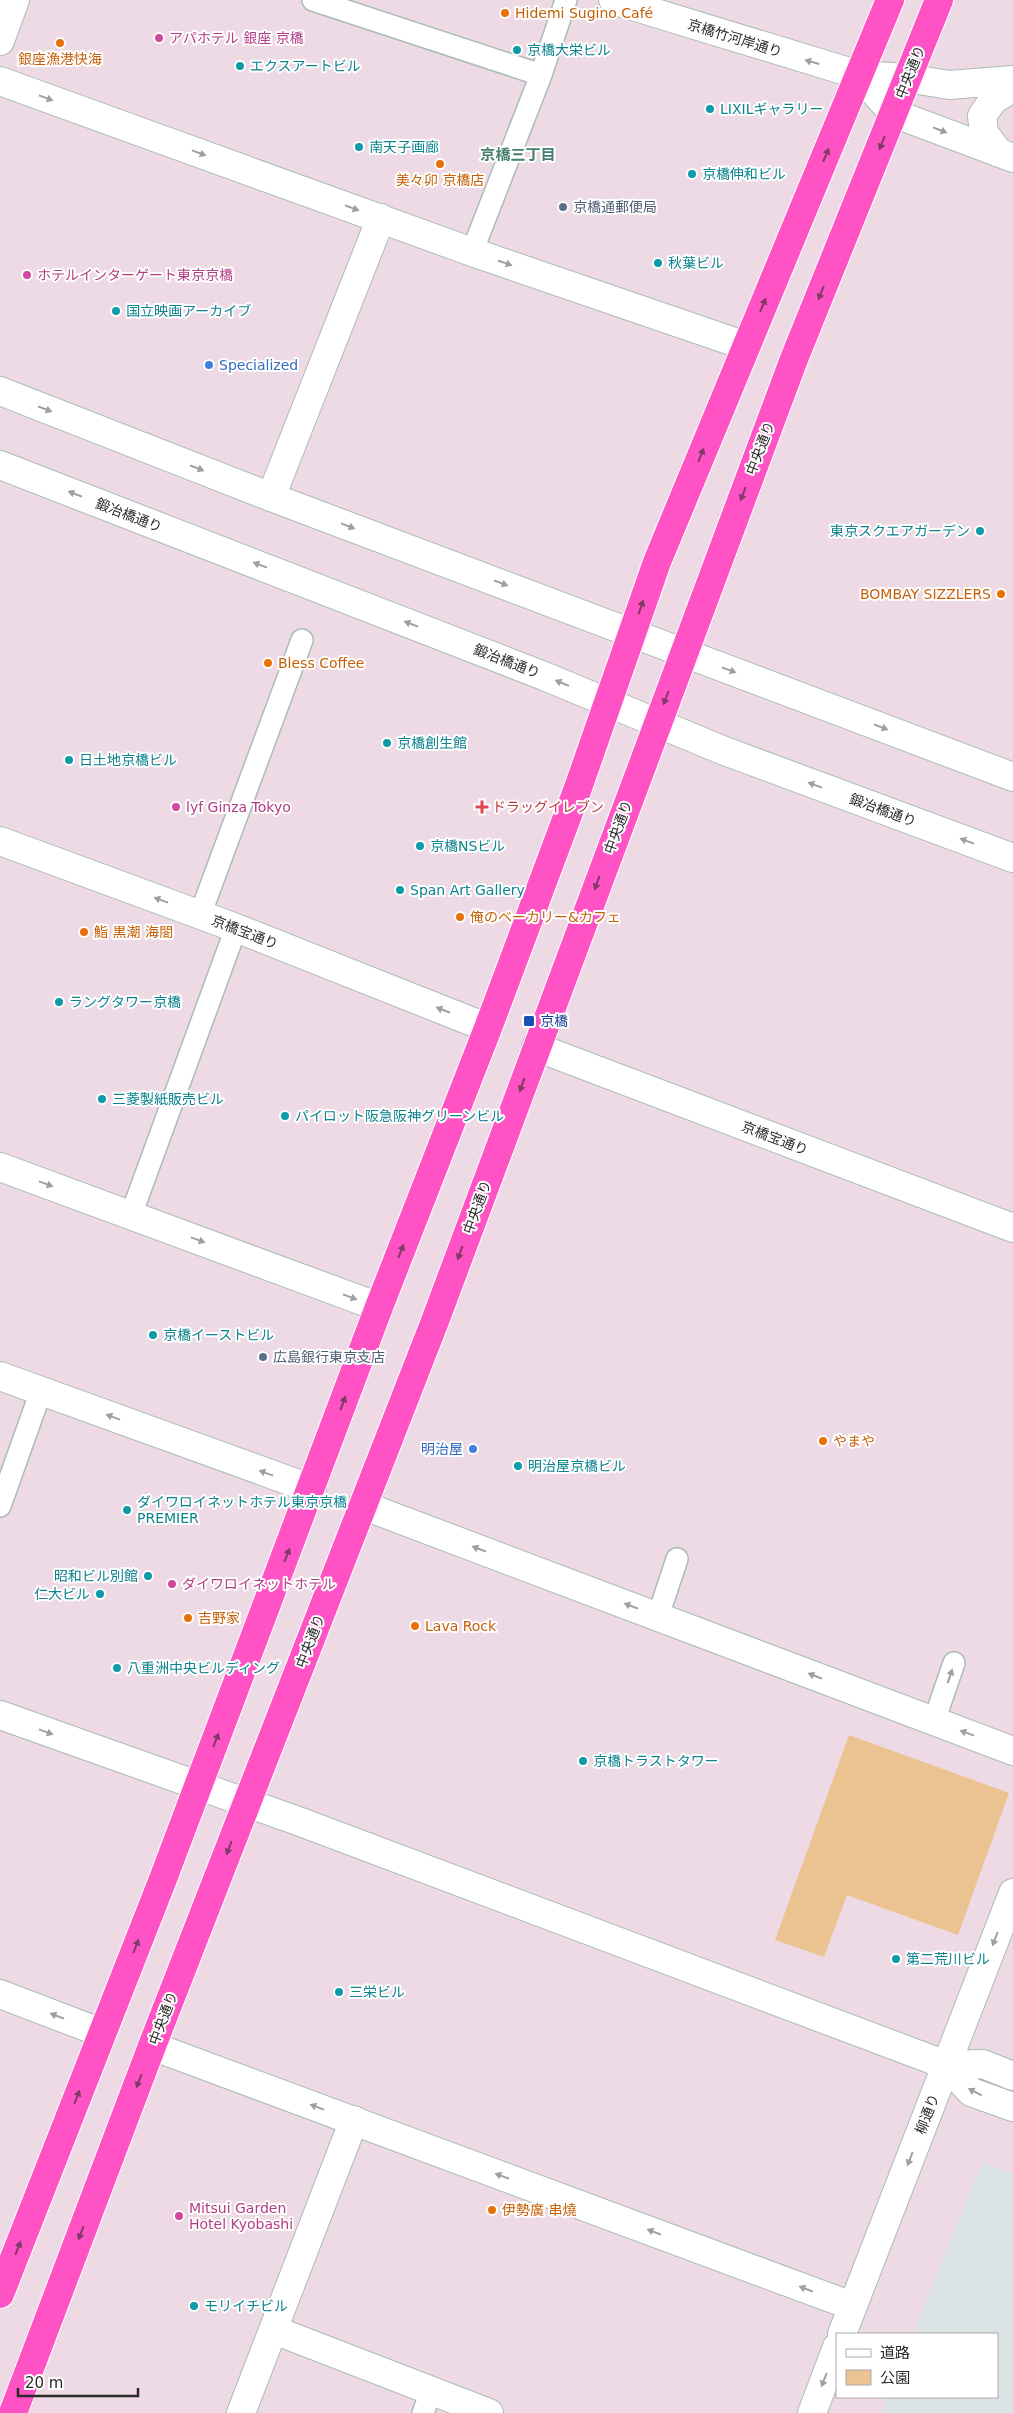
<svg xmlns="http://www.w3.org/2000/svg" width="1013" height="2413" viewBox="0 0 1013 2413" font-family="'DejaVu Sans','Noto Sans JP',sans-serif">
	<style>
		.industrial { fill: #dbe3e5 }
		.green { fill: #eac390 }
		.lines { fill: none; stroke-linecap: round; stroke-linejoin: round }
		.lane-casing { stroke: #abbbb6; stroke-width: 24 }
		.street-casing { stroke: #abbbb6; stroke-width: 30 }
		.secondary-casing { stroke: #abbbb6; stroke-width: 30 }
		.highway-casing { stroke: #fff; stroke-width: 30 }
		.lane { stroke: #fff; stroke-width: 21 }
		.street { stroke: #fff; stroke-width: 28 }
		.secondary { stroke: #fff; stroke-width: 28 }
		.highway { stroke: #ff53c5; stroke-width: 28 }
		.oneway { fill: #9f9f9f }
		.oneway2 { fill: #7f3a68 }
		.food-dot { fill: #e8710a; stroke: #fff; stroke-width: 2 }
		.hotel-dot { fill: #d1479c; stroke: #fff; stroke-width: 2 }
		.culture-dot { fill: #0f9aa8; stroke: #fff; stroke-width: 2 }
		.service-dot { fill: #5c6f8a; stroke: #fff; stroke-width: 2 }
		.shop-dot { fill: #3f7fe0; stroke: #fff; stroke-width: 2 }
		.health-dot { fill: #e0444e; stroke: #fff; stroke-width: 2 }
		.transit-dot { fill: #1a4fb4; stroke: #fff; stroke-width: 2 }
		.labels { text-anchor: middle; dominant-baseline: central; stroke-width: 4; stroke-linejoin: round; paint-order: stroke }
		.food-label { font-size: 14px; fill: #c56008; stroke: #fff; text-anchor: start }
		.hotel-label { font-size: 14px; fill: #b23c85; stroke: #fff; text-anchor: start }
		.street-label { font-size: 14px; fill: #2a2a2a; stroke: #fff }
		.culture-label { font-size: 14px; fill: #0d838f; stroke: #fff; text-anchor: start }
		.service-label { font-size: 14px; fill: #4e5e75; stroke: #fff; text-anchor: start }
		.shop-label { font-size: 14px; fill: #366cbe; stroke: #fff; text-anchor: start }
		.health-label { font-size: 14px; fill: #be3a42; stroke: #fff; text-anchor: start }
		.transit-label { font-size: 14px; fill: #164399; stroke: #fff; text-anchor: start }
		.neighbourhood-label { font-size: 15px; font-weight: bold; fill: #457f6f; stroke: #fff }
	</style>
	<rect width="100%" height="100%" fill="#eedae4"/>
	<path class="industrial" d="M982 2162 1013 2174V2413H881L888 2397H997V2334H913Z"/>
	<path class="green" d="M849 1735 1009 1793 958 1935 847 1895 824 1957 775 1940Z"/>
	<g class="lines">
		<defs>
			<path id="lane" d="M313 0 541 75
				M472 252 541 75 566 0
				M200 915 302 640
				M131 1215 236 928
				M0 1506 41 1391
				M658 1616 677 1559
				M934 1721 954 1663
				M423 2413 431 2391"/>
			<path id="street" d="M613 0 859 75 907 78 949 85 1013 80
				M0 41 15 0
				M859 75 893 113 1013 158
				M0 81 472 252 746 346
				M999 153 984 133 982 116 993 100 1013 88
				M271 497 381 218
				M0 841 236 928 488 1028
				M536 1047 1013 1228
				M0 1167 379 1307
				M0 1376 312 1489
				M362 1505 1013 1751
				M0 1994 102 2033
				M152 2046 852 2306
				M274 2330 489 2413
				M842 2334 1013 1893
				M241 2413 354 2120
				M812 2413 837 2347"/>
			<path id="secondary" d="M0 391 271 497 1013 777
				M0 465 544 676 722 750 1013 858
				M0 1715 298 1821 946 2065 983 2064 1013 2076
				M946 2065 971 2092 1013 2107"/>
			<path id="highway" d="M0 2294 163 1879 379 1307 488 1028 578 788 657 562 890 0
				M13 2413 152 2046 435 1321 794 359 939 0"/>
		</defs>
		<use href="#lane" class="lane-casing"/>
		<use href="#street" class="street-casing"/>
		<use href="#secondary" class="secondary-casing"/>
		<use href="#highway" class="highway-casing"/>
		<use href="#lane" class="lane"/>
		<use href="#street" class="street"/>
		<use href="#secondary" class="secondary"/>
		<use href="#highway" class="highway"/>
	</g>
	<defs><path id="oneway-solid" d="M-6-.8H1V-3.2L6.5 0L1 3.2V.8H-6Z" transform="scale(1.25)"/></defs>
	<g class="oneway">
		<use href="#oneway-solid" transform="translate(812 62) rotate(-164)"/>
		<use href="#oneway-solid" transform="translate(46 98) rotate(20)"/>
		<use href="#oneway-solid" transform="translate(940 130) rotate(21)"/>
		<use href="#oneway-solid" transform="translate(199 153) rotate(20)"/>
		<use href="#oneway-solid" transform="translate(352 208) rotate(20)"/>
		<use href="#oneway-solid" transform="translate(505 263) rotate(19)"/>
		<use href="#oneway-solid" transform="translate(45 409) rotate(21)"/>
		<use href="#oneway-solid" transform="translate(197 468) rotate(21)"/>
		<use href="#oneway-solid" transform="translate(75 494) rotate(-159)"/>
		<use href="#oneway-solid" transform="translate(348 526) rotate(21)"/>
		<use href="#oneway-solid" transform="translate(260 565) rotate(-159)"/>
		<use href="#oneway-solid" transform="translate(501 583) rotate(21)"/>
		<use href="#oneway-solid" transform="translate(411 624) rotate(-159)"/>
		<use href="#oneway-solid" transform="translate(729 670) rotate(20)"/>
		<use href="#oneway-solid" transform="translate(562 683) rotate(-158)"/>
		<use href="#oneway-solid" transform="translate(881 727) rotate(21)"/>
		<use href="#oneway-solid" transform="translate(815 785) rotate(-160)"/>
		<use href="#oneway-solid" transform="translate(967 841) rotate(-160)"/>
		<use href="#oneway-solid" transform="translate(161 900) rotate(-160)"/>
		<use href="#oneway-solid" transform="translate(443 1010) rotate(-159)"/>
		<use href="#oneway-solid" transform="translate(46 1184) rotate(20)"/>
		<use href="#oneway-solid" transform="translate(198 1240) rotate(20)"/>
		<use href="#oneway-solid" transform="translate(350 1297) rotate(20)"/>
		<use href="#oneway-solid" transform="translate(113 1417) rotate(-160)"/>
		<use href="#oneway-solid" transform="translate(266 1473) rotate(-160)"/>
		<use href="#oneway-solid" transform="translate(479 1549) rotate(-159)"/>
		<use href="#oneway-solid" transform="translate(631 1606) rotate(-159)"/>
		<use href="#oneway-solid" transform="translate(815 1676) rotate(-159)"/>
		<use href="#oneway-solid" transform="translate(950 1676) rotate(-71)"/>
		<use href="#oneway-solid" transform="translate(46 1732) rotate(20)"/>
		<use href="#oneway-solid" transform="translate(967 1733) rotate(-160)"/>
		<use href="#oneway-solid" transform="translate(995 1939) rotate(111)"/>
		<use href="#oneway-solid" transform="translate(57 2016) rotate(-159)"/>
		<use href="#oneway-solid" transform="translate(975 2092) rotate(-153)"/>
		<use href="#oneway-solid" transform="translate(317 2107) rotate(-160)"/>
		<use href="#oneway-solid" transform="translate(910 2159) rotate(111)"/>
		<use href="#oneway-solid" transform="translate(502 2176) rotate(-160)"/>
		<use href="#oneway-solid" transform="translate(654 2232) rotate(-159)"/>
		<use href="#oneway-solid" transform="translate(806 2289) rotate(-159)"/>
		<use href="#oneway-solid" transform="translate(824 2380) rotate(111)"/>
	</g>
	<g class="oneway2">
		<use href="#oneway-solid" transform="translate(882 143) rotate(112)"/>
		<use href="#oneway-solid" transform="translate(826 155) rotate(-67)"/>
		<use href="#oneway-solid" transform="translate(821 293) rotate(112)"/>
		<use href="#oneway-solid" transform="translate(763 305) rotate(-67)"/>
		<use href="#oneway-solid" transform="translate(701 455) rotate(-68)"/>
		<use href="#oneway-solid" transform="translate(743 494) rotate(111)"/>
		<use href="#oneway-solid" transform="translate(641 607) rotate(-71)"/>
		<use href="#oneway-solid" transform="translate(666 698) rotate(111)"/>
		<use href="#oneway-solid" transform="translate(597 883) rotate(110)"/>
		<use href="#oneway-solid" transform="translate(522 1085) rotate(110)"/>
		<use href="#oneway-solid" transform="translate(401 1251) rotate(-69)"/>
		<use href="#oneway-solid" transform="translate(460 1253) rotate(110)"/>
		<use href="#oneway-solid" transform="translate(343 1403) rotate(-70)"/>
		<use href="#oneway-solid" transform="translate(287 1555) rotate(-69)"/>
		<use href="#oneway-solid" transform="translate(216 1740) rotate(-69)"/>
		<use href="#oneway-solid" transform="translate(229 1848) rotate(111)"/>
		<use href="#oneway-solid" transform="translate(136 1946) rotate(-69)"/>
		<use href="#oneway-solid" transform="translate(139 2081) rotate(111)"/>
		<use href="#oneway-solid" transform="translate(77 2097) rotate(-69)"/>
		<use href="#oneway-solid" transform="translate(81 2233) rotate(111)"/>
		<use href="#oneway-solid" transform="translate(18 2248) rotate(-69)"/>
	</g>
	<g class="food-dot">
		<circle cx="505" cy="13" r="5"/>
		<circle cx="60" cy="43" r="5"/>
		<circle cx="440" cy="164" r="5"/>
		<circle cx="1001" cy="594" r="5"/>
		<circle cx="268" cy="663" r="5"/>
		<circle cx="460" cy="917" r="5"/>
		<circle cx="84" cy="932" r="5"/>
		<circle cx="823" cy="1441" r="5"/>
		<circle cx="188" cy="1618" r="5"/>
		<circle cx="415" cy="1626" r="5"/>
		<circle cx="492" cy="2210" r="5"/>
	</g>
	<g class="hotel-dot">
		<circle cx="159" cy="38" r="5"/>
		<circle cx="27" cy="275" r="5"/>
		<circle cx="176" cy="807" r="5"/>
		<circle cx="172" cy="1584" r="5"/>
		<circle cx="179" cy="2216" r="5"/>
	</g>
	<g class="culture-dot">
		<circle cx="517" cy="50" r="5"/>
		<circle cx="240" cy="66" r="5"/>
		<circle cx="710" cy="109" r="5"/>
		<circle cx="359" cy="147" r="5"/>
		<circle cx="692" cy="174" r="5"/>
		<circle cx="658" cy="263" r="5"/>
		<circle cx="116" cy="311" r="5"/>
		<circle cx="980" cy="531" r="5"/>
		<circle cx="387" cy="743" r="5"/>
		<circle cx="69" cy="760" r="5"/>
		<circle cx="420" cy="846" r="5"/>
		<circle cx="400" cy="890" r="5"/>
		<circle cx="59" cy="1002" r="5"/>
		<circle cx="102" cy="1099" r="5"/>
		<circle cx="285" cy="1116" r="5"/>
		<circle cx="153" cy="1335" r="5"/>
		<circle cx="518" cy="1466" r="5"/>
		<circle cx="127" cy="1510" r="5"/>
		<circle cx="148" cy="1576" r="5"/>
		<circle cx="100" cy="1594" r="5"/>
		<circle cx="117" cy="1668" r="5"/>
		<circle cx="583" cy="1761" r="5"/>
		<circle cx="896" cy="1959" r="5"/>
		<circle cx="339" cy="1992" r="5"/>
		<circle cx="194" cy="2306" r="5"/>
	</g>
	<g class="service-dot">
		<circle cx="563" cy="207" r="5"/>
		<circle cx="263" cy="1357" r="5"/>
	</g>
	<g class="shop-dot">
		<circle cx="209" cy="365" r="5"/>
		<circle cx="473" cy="1449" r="5"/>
	</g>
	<path class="health-dot" d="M479.5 799.5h5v5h5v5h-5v5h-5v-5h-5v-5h5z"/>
	<rect class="transit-dot" x="523" y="1015" width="12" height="12" rx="2.5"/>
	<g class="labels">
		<g class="food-label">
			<text x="515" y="13">Hidemi Sugino Café</text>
			<text x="60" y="59" text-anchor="middle">銀座漁港快海</text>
			<text x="440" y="180" text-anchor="middle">美々卯 京橋店</text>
			<text x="991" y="594" text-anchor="end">BOMBAY SIZZLERS</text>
			<text x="278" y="663">Bless Coffee</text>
			<text x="470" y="917">俺のベーカリー&amp;カフェ</text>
			<text x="94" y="932">鮨 黒潮 海閤</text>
			<text x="833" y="1441">やまや</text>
			<text x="198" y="1618">吉野家</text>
			<text x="425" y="1626">Lava Rock</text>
			<text x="502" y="2210">伊勢廣 串燒</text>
		</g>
		<g class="hotel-label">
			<text x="169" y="38">アパホテル 銀座 京橋</text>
			<text x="37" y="275">ホテルインターゲート東京京橋</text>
			<text x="186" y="807">lyf Ginza Tokyo</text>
			<text x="182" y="1584">ダイワロイネットホテル</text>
			<text x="189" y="2208">Mitsui Garden<tspan x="189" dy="16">Hotel Kyobashi</tspan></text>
		</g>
		<g class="street-label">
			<text transform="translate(735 38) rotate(17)">京橋竹河岸通り</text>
			<text transform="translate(910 72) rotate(-68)">中央通り</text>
			<text transform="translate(760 448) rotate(-69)">中央通り</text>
			<text transform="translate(129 515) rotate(21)">鍛冶橋通り</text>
			<text transform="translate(507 661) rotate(21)">鍛冶橋通り</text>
			<text transform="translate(883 810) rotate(20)">鍛冶橋通り</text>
			<text transform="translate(618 827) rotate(-70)">中央通り</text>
			<text transform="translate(245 932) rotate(21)">京橋宝通り</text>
			<text transform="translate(775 1138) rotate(21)">京橋宝通り</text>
			<text transform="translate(477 1207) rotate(-70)">中央通り</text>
			<text transform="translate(310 1641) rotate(-69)">中央通り</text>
			<text transform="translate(163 2018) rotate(-69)">中央通り</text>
			<text transform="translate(927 2114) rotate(-69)">柳通り</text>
		</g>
		<g class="culture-label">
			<text x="527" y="50">京橋大栄ビル</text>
			<text x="250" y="66">エクスアートビル</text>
			<text x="720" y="109">LIXILギャラリー</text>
			<text x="369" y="147">南天子画廊</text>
			<text x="702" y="174">京橋伸和ビル</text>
			<text x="668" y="263">秋葉ビル</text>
			<text x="126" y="311">国立映画アーカイブ</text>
			<text x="970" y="531" text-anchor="end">東京スクエアガーデン</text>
			<text x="397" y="743">京橋創生館</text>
			<text x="79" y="760">日土地京橋ビル</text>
			<text x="430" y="846">京橋NSビル</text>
			<text x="410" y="890">Span Art Gallery</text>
			<text x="69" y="1002">ラングタワー京橋</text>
			<text x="112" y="1099">三菱製紙販売ビル</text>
			<text x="295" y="1116">パイロット阪急阪神グリーンビル</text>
			<text x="163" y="1335">京橋イーストビル</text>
			<text x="528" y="1466">明治屋京橋ビル</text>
			<text x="137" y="1502">ダイワロイネットホテル東京京橋<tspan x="137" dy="16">PREMIER</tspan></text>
			<text x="138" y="1576" text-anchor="end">昭和ビル別館</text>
			<text x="90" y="1594" text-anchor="end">仁大ビル</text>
			<text x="127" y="1668">八重洲中央ビルディング</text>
			<text x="593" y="1761">京橋トラストタワー</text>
			<text x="906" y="1959">第二荒川ビル</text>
			<text x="349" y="1992">三栄ビル</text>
			<text x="204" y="2306">モリイチビル</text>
		</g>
		<g class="service-label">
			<text x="573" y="207">京橋通郵便局</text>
			<text x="273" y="1357">広島銀行東京支店</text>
		</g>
		<g class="shop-label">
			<text x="219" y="365">Specialized</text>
			<text x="463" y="1449" text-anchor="end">明治屋</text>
		</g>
		<g class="health-label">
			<text x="492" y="807">ドラッグイレブン</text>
		</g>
		<g class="transit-label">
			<text x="540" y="1021">京橋</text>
		</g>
		<g class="neighbourhood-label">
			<text x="518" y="155">京橋三丁目</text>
		</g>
	</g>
	<rect x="836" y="2333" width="162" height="65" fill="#ffffff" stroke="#aaaaaa"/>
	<rect x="846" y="2349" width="25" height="8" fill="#ffffff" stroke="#aaaaaa"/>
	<text x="880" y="2358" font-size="15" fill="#2a2a2a">道路</text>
	<rect x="846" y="2370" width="25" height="15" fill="#eac390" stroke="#aaaaaa"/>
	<text x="880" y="2383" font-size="15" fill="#2a2a2a">公園</text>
	<path d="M18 2388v8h120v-8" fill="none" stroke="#2a2a2a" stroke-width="2.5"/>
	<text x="25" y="2388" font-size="15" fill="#2a2a2a" stroke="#ffffff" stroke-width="4" paint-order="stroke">20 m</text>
</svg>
